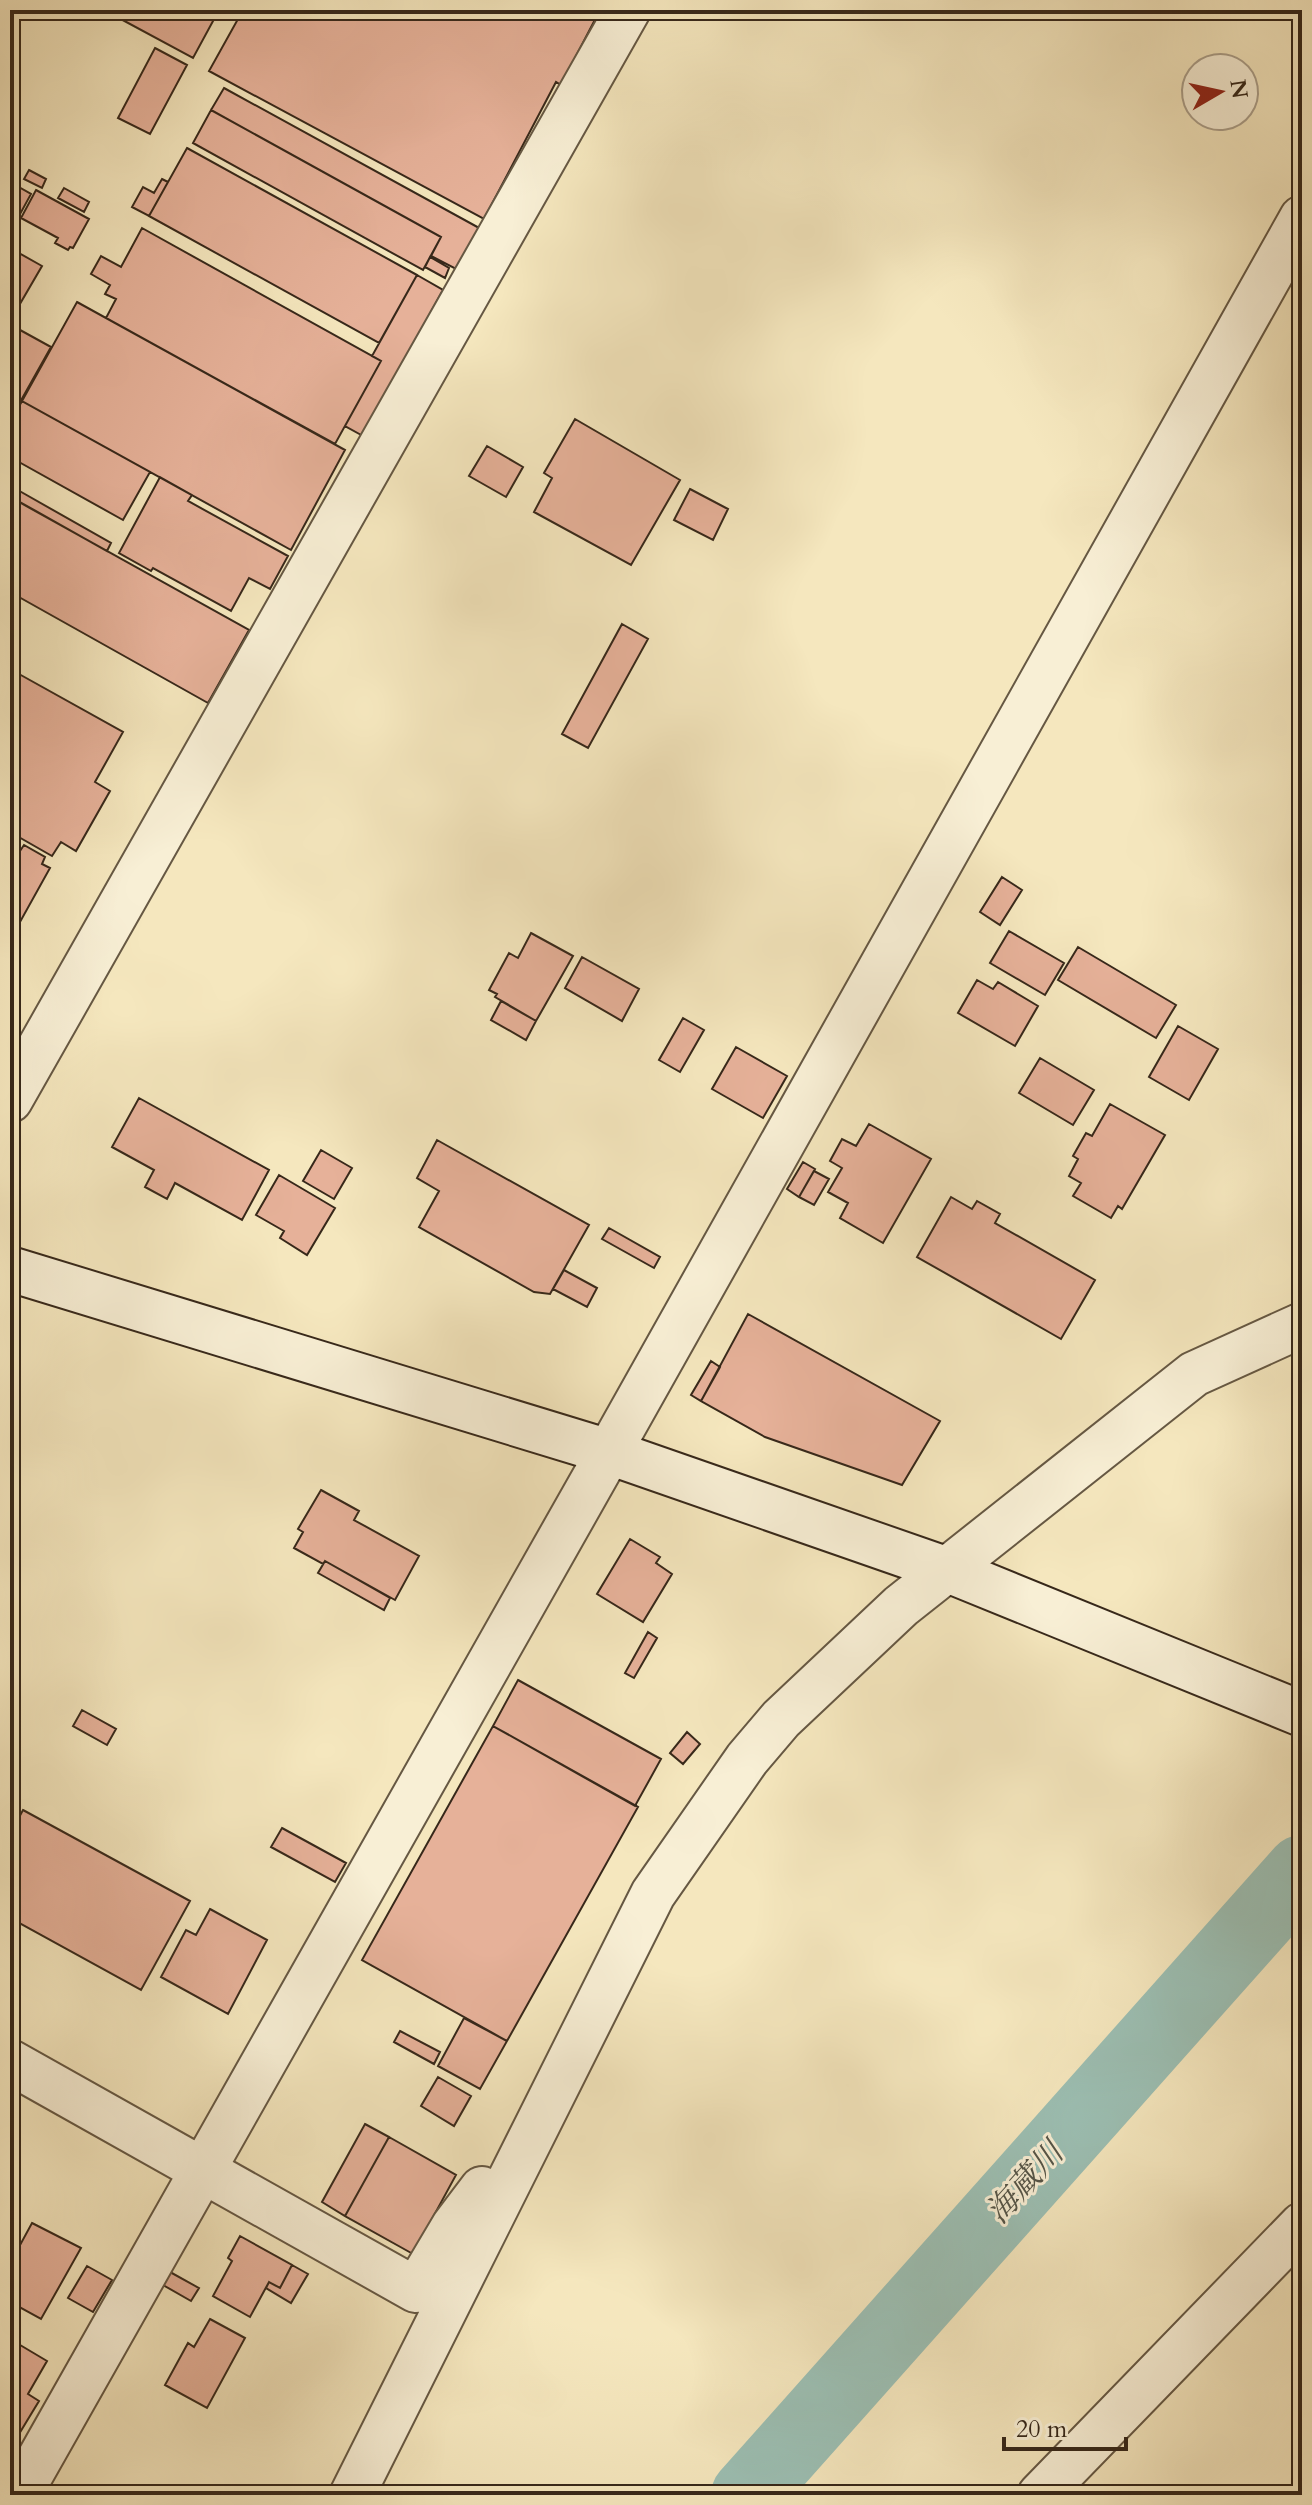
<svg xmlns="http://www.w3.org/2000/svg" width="1312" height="2505" viewBox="0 0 1312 2505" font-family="Cardo,'Noto Serif JP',serif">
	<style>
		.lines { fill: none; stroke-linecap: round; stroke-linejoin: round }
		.river { stroke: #9cbfb3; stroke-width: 72 }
		.building { fill: #e6b199; stroke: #37281a; stroke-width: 2 }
		.street-casing { stroke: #665843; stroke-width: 48 }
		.secondary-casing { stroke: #37281a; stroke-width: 48 }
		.street { stroke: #f8efd5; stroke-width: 44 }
		.secondary { stroke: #f8efd5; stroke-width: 44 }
		.labels { text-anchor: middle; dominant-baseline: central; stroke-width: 6; stroke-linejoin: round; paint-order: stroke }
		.water-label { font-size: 32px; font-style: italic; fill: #555548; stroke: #f8efd5 }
	</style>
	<rect width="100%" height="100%" fill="#f5e7be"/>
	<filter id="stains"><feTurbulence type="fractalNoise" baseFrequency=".0025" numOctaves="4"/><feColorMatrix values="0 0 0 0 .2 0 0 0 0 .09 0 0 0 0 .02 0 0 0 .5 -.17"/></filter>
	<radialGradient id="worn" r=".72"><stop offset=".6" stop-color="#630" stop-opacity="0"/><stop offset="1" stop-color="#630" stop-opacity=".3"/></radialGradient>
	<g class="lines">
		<path class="river" d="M747 2495 1302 1871"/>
	</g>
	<path class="building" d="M104 10H219L193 58Z
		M243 10H600L561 85 556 82 484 219 209 71Z
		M155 48 187 65 150 134 118 118Z
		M224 88 481 229 458 270 431 256 441 237 211 110Z
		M211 110 441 237 423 270 193 143Z
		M187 148 417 275 379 343 149 216Z
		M29 170 46 179 42 188 24 179Z
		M162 179 168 182 149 216 132 207 143 187 154 193Z
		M10 182 31 194 19 216 10 211Z
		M64 188 89 202 84 212 58 198Z
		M36 190 89 219 73 248 70 247 68 250 55 243 58 238 21 218Z
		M142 228 381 361 335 444 106 318 116 299 105 294 110 285 91 274 101 256 121 267Z
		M10 248 42 266 10 321Z
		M430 257 449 268 445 278 425 267Z
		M417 275 443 290 363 436 345 426 381 361 372 356Z
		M77 302 345 450 291 550 22 401Z
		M11 325 51 347 10 420V327Z
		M22 401 150 472 123 520 10 457V423Z
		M575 419 680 480 631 565 534 512 552 478 544 473Z
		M487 446 523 467 506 497 469 476Z
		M160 477 192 495 188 501 288 556 270 589 249 578 231 611 153 568 151 571 119 553Z
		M16 489 111 543 107 551 11 497Z
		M690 489 728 509 713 540 674 520Z
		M10 497 249 630 208 703 10 592Z
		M622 624 648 639 588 748 562 734Z
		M10 669 123 732 95 782 110 791 76 851 61 842 52 856 10 832Z
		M10 845 20 851 24 845 45 857 42 864 50 868 10 940Z
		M1002 877 1022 890 1000 925 980 912Z
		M1009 931 1064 963 1045 995 990 963Z
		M531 933 573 956 536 1021 495 997 497 994 489 990 509 953 518 958Z
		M1078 947 1176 1005 1156 1038 1058 980Z
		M582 957 639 989 622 1021 565 988Z
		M977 980 993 989 998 982 1038 1006 1015 1046 958 1013Z
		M501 1001 536 1021 526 1040 491 1020Z
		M683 1018 704 1030 680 1072 659 1060Z
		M1178 1026 1218 1049 1189 1100 1149 1077Z
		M736 1047 787 1076 763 1118 712 1089Z
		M1040 1058 1094 1090 1073 1125 1019 1093Z
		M139 1098 269 1170 242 1220 175 1183 167 1199 145 1187 154 1170 112 1147Z
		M1110 1104 1165 1135 1122 1209 1118 1206 1111 1218 1073 1196 1081 1183 1069 1176 1078 1159 1073 1156 1086 1133 1092 1136Z
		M869 1124 931 1159 883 1243 840 1218 848 1203 828 1192 842 1168 830 1161 842 1139 856 1146Z
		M437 1140 589 1225 550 1294 534 1292 419 1227 439 1191 417 1178Z
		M321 1150 352 1168 334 1199 303 1181Z
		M803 1162 815 1169 799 1197 787 1189Z
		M814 1171 829 1179 814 1205 799 1197Z
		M279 1175 335 1208 307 1255 280 1238 284 1231 256 1215Z
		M951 1197 972 1209 977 1201 1000 1214 995 1223 1095 1280 1061 1339 917 1257Z
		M609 1228 660 1257 654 1268 602 1239Z
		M564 1270 597 1288 587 1307 553 1289Z
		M748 1314 940 1421 902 1485 765 1437 701 1401Z
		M711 1361 720 1367 701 1401 691 1395Z
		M321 1490 359 1511 354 1520 419 1556 395 1600 325 1561 323 1564 294 1548 303 1532 298 1529Z
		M630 1539 660 1557 656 1563 672 1574 643 1622 597 1594Z
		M325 1561 390 1598 384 1610 318 1573Z
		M648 1632 657 1638 634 1678 625 1673Z
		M518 1680 661 1759 635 1806 493 1726Z
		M82 1710 116 1729 107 1745 73 1726Z
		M493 1726 638 1807 507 2041 362 1960Z
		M687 1732 700 1744 683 1764 670 1753Z
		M23 1810 190 1901 141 1990 10 1918V1834Z
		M282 1828 346 1863 335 1882 271 1847Z
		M210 1909 267 1940 228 2014 161 1977 186 1930 196 1935Z
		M464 2018 507 2041 480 2089 438 2066Z
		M400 2031 440 2052 434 2064 394 2042Z
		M438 2077 471 2096 454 2126 421 2106Z
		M365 2124 389 2137 345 2216 322 2202Z
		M389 2137 456 2175 413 2254 345 2216Z
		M32 2223 81 2248 41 2319 10 2302V2242L19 2247Z
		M240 2236 292 2265 280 2288 269 2282 250 2317 213 2296 232 2261 228 2258Z
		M292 2265 308 2274 291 2303 266 2288 269 2282 280 2288Z
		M87 2266 112 2280 93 2312 68 2298Z
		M170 2272 199 2288 191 2301 163 2285Z
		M210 2319 245 2338 207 2408 165 2385 188 2343 194 2347Z
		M10 2339 47 2361 28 2394 39 2401 16 2439 10 2436Z
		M57 2488 69 2495H53Z"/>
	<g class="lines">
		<defs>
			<path id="street" d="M10 1100 628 10
				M10 2062 416 2290 454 2226 482 2189
				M19 2495 609 1452 1302 218
				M352 2495 653 1894 747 1759 781 1719 901 1606 1194 1374 1302 1325
				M1040 2495 1302 2225"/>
			<path id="secondary" d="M10 1269 609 1452 948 1570 1302 1714"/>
		</defs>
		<use href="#street" class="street-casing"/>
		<use href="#secondary" class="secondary-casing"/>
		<use href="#street" class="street"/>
		<use href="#secondary" class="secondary"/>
	</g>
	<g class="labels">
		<g class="water-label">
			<text transform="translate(1025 2183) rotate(-48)">海蔵川</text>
		</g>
	</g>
	<rect width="1312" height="2505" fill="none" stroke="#f5e7be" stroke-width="40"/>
	<rect x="12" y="12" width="1288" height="2481" fill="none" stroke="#37281a" stroke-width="4"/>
	<rect x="20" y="20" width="1272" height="2465" fill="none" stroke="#37281a" stroke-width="2"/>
	<g transform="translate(1220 92) rotate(81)"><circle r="38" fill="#f8efd5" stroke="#ab9f8a" stroke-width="2"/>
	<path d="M0-6L14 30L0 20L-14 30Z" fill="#8f2418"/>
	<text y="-12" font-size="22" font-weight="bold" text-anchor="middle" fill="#37281a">N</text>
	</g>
	<path d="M1004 2437v12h122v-12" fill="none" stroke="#37281a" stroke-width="4"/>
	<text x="1016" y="2437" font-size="24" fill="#37281a" stroke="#f8efd5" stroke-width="6" paint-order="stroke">20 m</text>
	<rect width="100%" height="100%" filter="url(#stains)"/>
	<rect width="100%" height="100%" fill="url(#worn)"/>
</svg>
